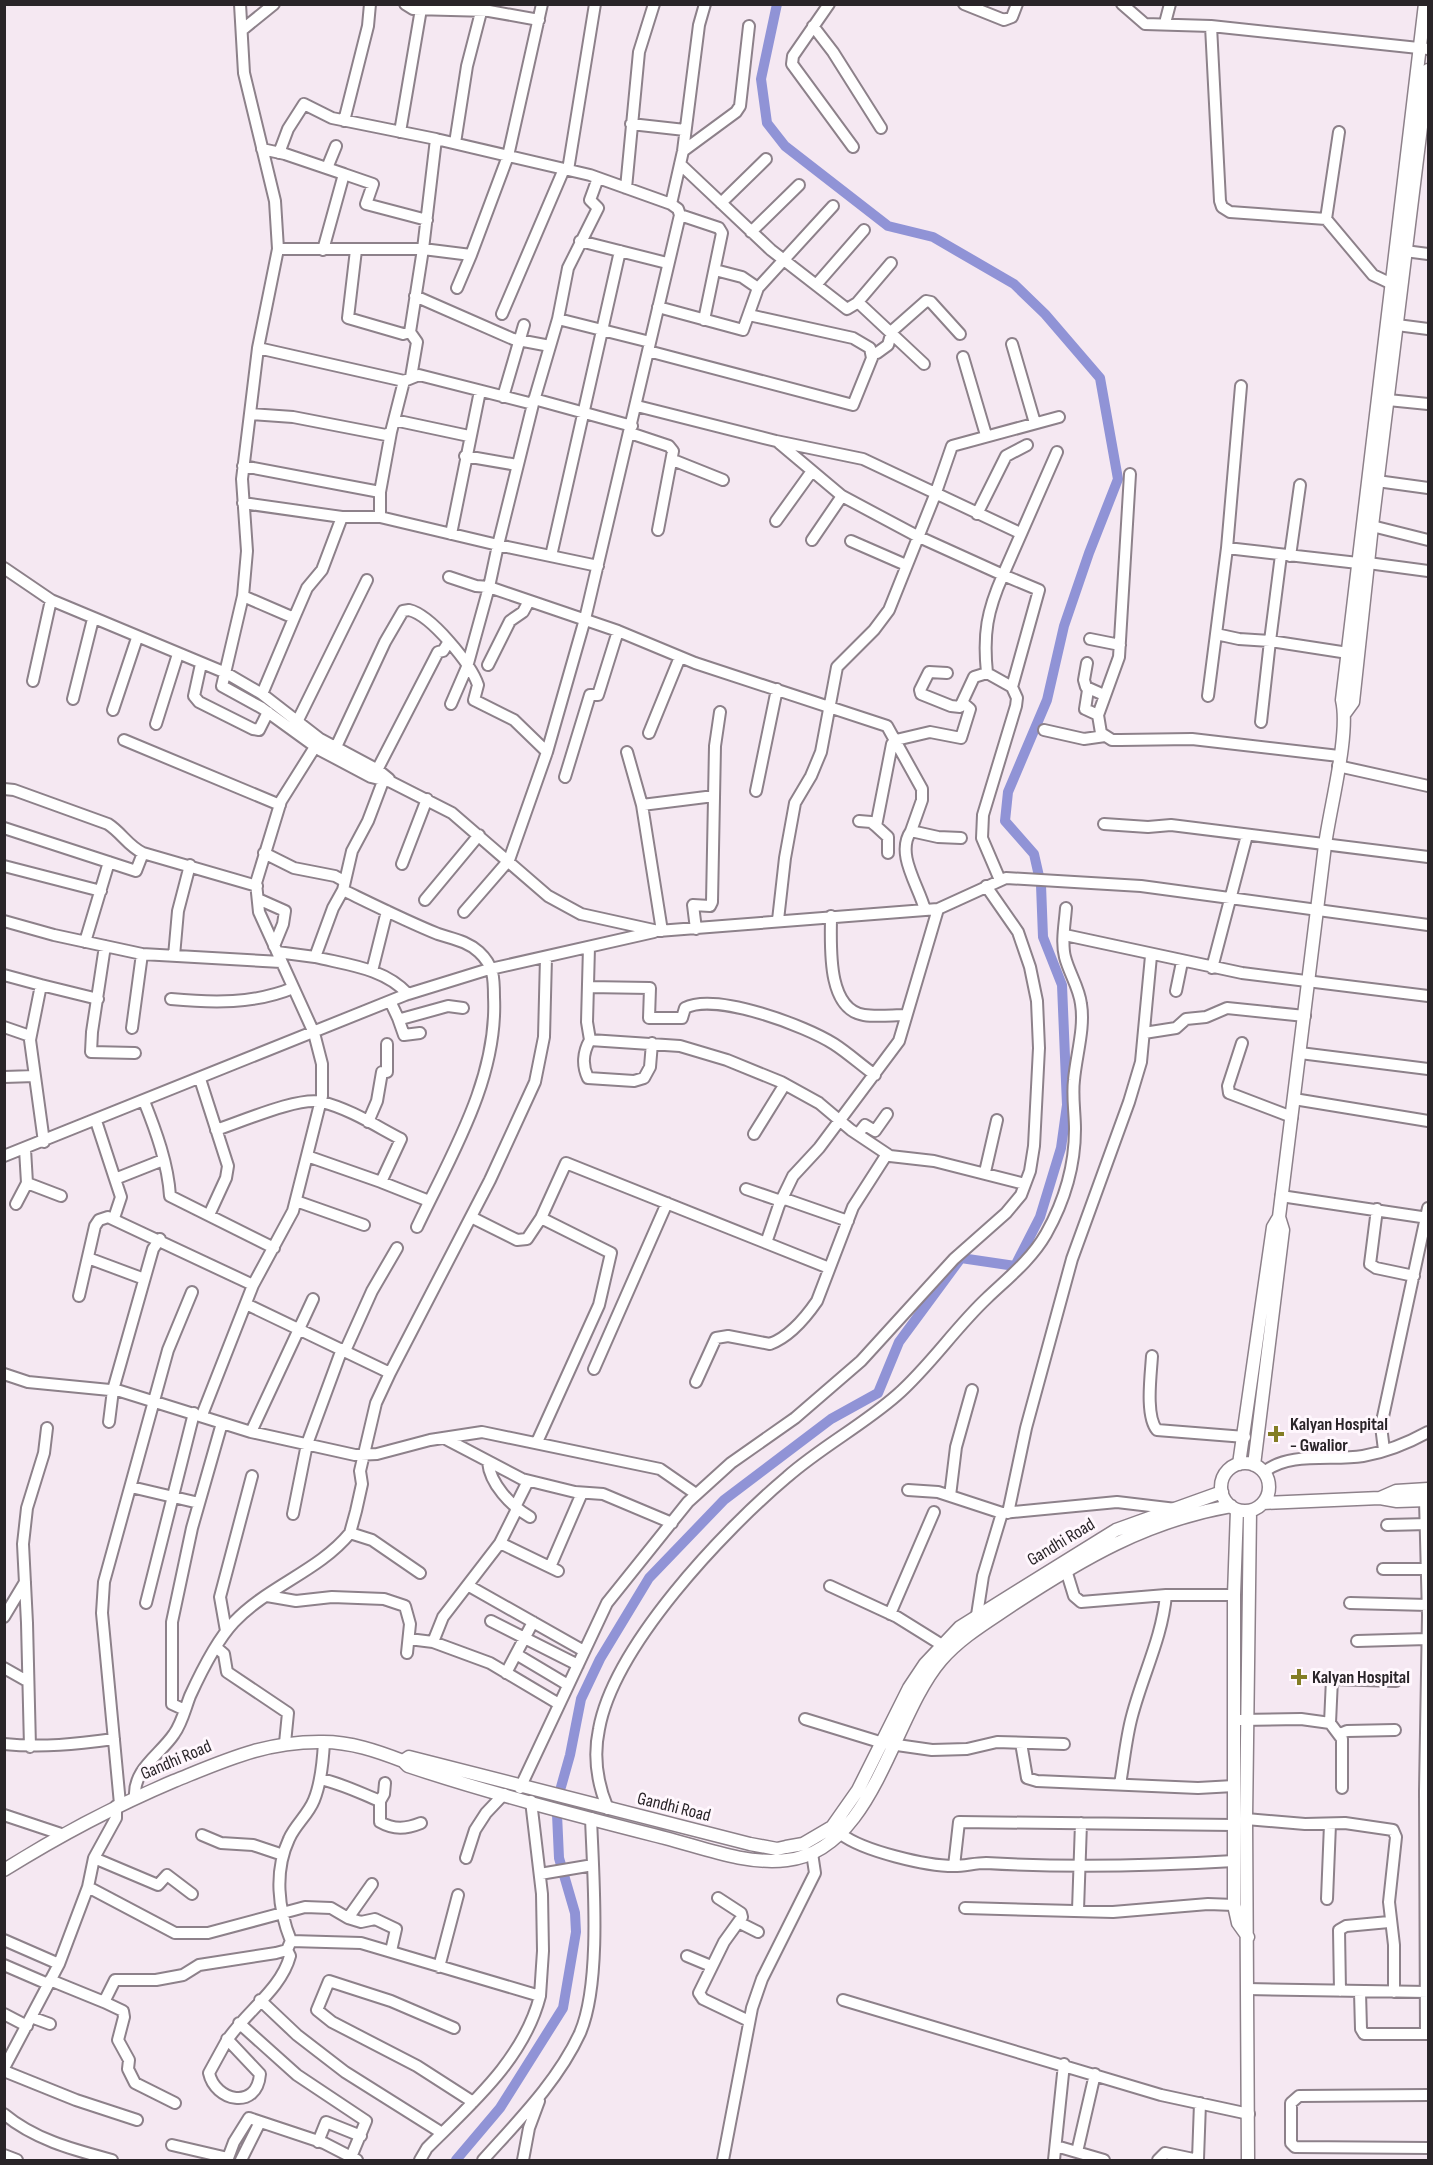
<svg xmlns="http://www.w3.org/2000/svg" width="1433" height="2165" viewBox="0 0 1433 2165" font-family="'Sofia Sans Condensed',sans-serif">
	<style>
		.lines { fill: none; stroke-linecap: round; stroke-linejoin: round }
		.canal { stroke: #9093d6; stroke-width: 10 }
		.minor-casing { stroke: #8d818a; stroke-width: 14 }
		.major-casing { stroke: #8d818a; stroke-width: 15 }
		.minor { stroke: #fff; stroke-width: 10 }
		.major { stroke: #fff; stroke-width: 12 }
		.poi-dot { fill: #837d24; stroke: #fff7fd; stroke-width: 2 }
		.labels { text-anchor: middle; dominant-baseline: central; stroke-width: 6; stroke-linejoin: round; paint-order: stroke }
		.poi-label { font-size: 18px; font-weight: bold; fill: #292428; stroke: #fff7fd; text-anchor: start }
		.street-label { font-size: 18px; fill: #292428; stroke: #fff7fd }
	</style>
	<rect width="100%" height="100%" fill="#f5e8f2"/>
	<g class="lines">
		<path class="canal" d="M561 1787 570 1755 581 1699 600 1659 649 1578 724 1500 831 1419 878 1393 899 1342 961 1258 1015 1266 1040 1217 1061 1148 1067 1105 1062 985 1043 937 1041 885 1034 854 1005 821 1008 792 1047 700 1064 626 1089 553 1118 479 1100 378 1045 314 1014 284 933 237 888 226 785 146 767 123 761 79 777 4
			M456 2160 500 2108 563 2008 576 1932 575 1913 559 1858 557 1814"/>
		<defs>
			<path id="minor" d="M240 4 244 73 275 201 278 249 258 348 242 479 247 551 243 596 222 686 262 708 320 750 371 777 391 782 452 813 548 896 581 914 658 931 938 909 1006 878 1141 886 1428 925
				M405 4 413 9 489 11 539 20
				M829 4 793 56 792 64 853 147
				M964 4 1004 20 1012 17 1017 4
				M1122 4 1145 24 1211 26 1428 49
				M1165 23 1170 4
				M813 26 833 52 881 128
				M1211 26 1220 201 1222 207 1230 212 1326 219 1373 275 1392 284
				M242 30 274 4
				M344 121 368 26 370 4
				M631 124 685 130
				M400 132 421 9
				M455 143 467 66 481 12
				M262 149 285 154 344 174 323 250
				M683 151 736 112 740 106 749 26
				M279 153 288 129 304 104 332 118 436 139 590 175 671 204 678 209 680 215 585 619 547 752 509 860 464 912
				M680 164 771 250 847 309 857 303 861 305 924 364
				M327 168 336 146
				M568 170 595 4
				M344 174 373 184 366 204 427 220
				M626 188 639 52 654 4
				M721 203 766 159
				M671 204 683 151 699 25 705 4
				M680 215 719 228 722 233 704 320
				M1326 219 1339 132
				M751 232 799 185
				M580 241 667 263
				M278 249H423L436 139
				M356 250 348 318 403 334 410 332 423 249 471 255 508 156 542 4
				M1405 251 1428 254
				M715 270 742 277 758 288
				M816 285 864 230
				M457 288 471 255
				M415 296 513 339 550 346
				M857 303 891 263
				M658 307 743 330 758 288 833 206
				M502 314 564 169
				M558 319 650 342
				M1397 325 1428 329
				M410 332 417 342 411 377
				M1012 344 1035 423
				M648 351 853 405 872 358 870 348 853 338 749 315
				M872 352 877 353 888 345 892 331 926 301 931 302 960 334
				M963 357 986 435
				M1241 386 1227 548 1358 563
				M503 397 524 325
				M534 399 632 426
				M1388 400 1428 404
				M533 404 558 319 568 268 598 208 590 200 598 178
				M637 406 776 441 863 459 1020 533
				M250 414 293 417 386 435 391 432 404 381
				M394 420 469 436
				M630 433 669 446 673 451 658 530
				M779 443 842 496 917 536 1003 575 1057 452
				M465 456 517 465
				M673 460 723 480
				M243 466 380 492V517L498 545 533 404 419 375 404 381 258 348
				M1130 474 1119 657 1098 715 1101 733 1112 740H1120L1192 739 1339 756
				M1377 481 1428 488
				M380 492 391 432
				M243 503 342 517H380
				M977 514 1006 456 1027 445
				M776 521 812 471
				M1372 526 1428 540
				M451 534 480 391
				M812 540 842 496
				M851 541 906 565
				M1281 555 1270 641 1348 653
				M551 556 620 251
				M1290 556 1300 485
				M1368 563 1428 571
				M598 566 498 545 489 587 618 631 695 663 887 726 922 789V800L911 831
				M4 568 51 600 226 673 262 694 320 739 378 770 389 779
				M449 577 476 586 489 587 467 667 451 704
				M243 596 294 618 262 694
				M294 618 307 588 322 570 342 517
				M1216 634 1227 548
				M1090 639 1120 645
				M1087 663 1084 680 1086 687 1104 695
				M201 664 194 696 199 702 253 729 259 730 268 712
				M488 665 510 621 523 612 529 601
				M947 673 929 672 920 690 921 694 951 706 960 707 974 677 987 673
				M33 681 51 600
				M1088 690 1085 709 1098 715
				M1208 696 1216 634 1239 639 1270 641 1261 722
				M73 699 93 619
				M113 710 137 638
				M298 720 367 580
				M156 724 178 654
				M1044 730 1084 739 1105 736
				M649 733 680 657
				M124 740 280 805
				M336 747 385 642 403 611 409 610C431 615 471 664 478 685L474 700 514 720 547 752
				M627 752 642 805 662 931
				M1338 766 1428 786
				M375 774 438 652 443 651 448 643
				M565 777 590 695H598L618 631
				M4 789 14 790 108 824C122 833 128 846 143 853
				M756 791 777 689
				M642 805 714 796
				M859 821 871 822 876 826
				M1104 824 1148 827 1171 825 1428 857
				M4 828 136 871 143 853 257 886
				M264 853 294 868 335 876 344 881
				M888 853V837L876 826 892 744 896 740 930 732 961 738 970 709 963 703
				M402 864 427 799
				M4 866 101 891
				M1000 880 982 838 983 815 1016 706 1017 698 1012 687 1039 590 1003 575C987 611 983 634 987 673L1012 687
				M343 890 352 851 368 821 385 776
				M258 899 285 911 283 924 274 946
				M425 900 479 835
				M925 910C919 886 895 854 911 831L938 837 961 838
				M831 916C831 944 826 1009 864 1015 877 1017 893 1015 906 1015
				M778 920 785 858 795 803 811 776 821 752 837 667 874 630 889 610 935 495 952 446 1059 417
				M4 921 54 935 142 954 281 962
				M696 929 693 905 710 906 712 902 715 746 720 712
				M1065 935 1242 973 1428 996
				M85 942 109 862
				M105 946 92 1032 91 1052 135 1053
				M589 947 587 1022 590 1040 680 1046 727 1060 781 1082 819 1103 851 1130 890 1156 934 1161 1025 1184
				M277 952 315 957
				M174 956 178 911 190 865
				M1212 968 1247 835
				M372 971 387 911
				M4 975 41 985 30 1040 44 1142
				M41 985 98 999
				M588 987 650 988 649 1018H682L685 1008C716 992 806 1026 834 1044 848 1053 861 1065 875 1075
				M1176 991 1182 962
				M408 994C384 968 348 965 315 957L333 908 343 890C374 905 406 921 438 934 453 939 467 941 479 952 494 966 494 978 494 997 498 1079 451 1155 417 1227
				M171 999C213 1003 254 1004 293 988
				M390 1001 398 1018 401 1019 448 1006 463 1008
				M398 1018 404 1035 420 1033
				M4 1027 30 1036
				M132 1028 142 954
				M1144 1033 1176 1028 1186 1019 1206 1017 1227 1008 1305 1016
				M590 1040C583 1052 582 1066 588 1078L634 1081 644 1078 650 1067 652 1043
				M1242 1043 1228 1086 1229 1093 1292 1117
				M1300 1053 1428 1069
				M4 1077 35 1076
				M200 1079 228 1166 226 1178 209 1215
				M1294 1099 1428 1121
				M144 1101C156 1131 168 1164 170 1196L274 1248
				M96 1121 115 1179 163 1160
				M368 1122 377 1101 382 1072H387V1044
				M216 1130C241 1122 299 1096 322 1102 350 1109 376 1126 401 1139L381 1182 307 1156
				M754 1134 785 1084
				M858 1134 865 1125 875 1131 887 1114
				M25 1149 27 1183 61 1196
				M4 1156 405 995 486 970 654 932
				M985 1172 997 1120
				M381 1182 429 1201
				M746 1189 781 1201
				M1281 1196 1428 1218
				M782 1198 848 1221
				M296 1201 364 1225
				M16 1204 27 1183
				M1377 1209 1370 1264 1376 1268 1414 1276
				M471 1217 517 1240 527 1239 541 1218 566 1163 829 1268
				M114 1218 121 1197 115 1179
				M766 1243 779 1205 793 1176 819 1148 899 1041 938 909
				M88 1258 139 1277
				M79 1296 95 1226 99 1220 108 1217 253 1285
				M246 1304 390 1373 376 1403 360 1471 362 1484 356 1511 350 1533
				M345 1351 372 1291 397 1248
				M1152 1356C1151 1374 1145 1416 1157 1430L1245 1437
				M594 1369 667 1203
				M390 1373 490 1180 535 1082 544 1037 546 957
				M4 1374 28 1382 120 1391 251 1432 355 1455 377 1454 430 1440 482 1432 660 1469 696 1494
				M696 1382 716 1338 728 1336 770 1344C789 1337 806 1317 817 1301L853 1207 887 1154
				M202 1415 253 1285 293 1211 322 1096V1064L314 1033 259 912 256 883 281 801 320 739
				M109 1422 113 1390 153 1249 160 1239
				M251 1432 313 1299
				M444 1438 522 1479 575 1492 603 1494 672 1523
				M537 1442 599 1305 611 1253 541 1218
				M1384 1450 1381 1426 1428 1208
				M488 1462C490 1484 511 1506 530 1517
				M1264 1472C1290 1451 1332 1461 1363 1456 1386 1452 1408 1443 1428 1432
				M131 1487 199 1503
				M908 1490 938 1492 1002 1513 1117 1502 1176 1509
				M950 1496 956 1447 972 1390
				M1425 1500 1428 1615 1425 1791H1428
				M515 1507 528 1481
				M517 1509 500 1543 558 1571
				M1008 1513 1026 1428 1072 1259 1129 1102 1141 1062 1151 956
				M293 1514 307 1444 342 1349
				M1387 1525 1428 1524
				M500 1543 443 1617 433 1642 490 1663 559 1704
				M550 1567 582 1493
				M1383 1569H1428
				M1066 1570 1074 1596 1081 1602 1166 1595H1234
				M469 1586 584 1651
				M830 1586 897 1617 942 1645
				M267 1596 296 1601 332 1597 384 1599 405 1606 410 1624 407 1653
				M146 1603 194 1413
				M1350 1603 1428 1605
				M890 1614 934 1512
				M977 1615 983 1576 1002 1513
				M4 1617 25 1582
				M491 1621 578 1665
				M226 1631 220 1597 252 1476
				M409 1639 433 1642
				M1357 1641 1427 1639
				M217 1648 224 1654 227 1672 288 1713 285 1743
				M516 1654 568 1685
				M4 1668 27 1681
				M506 1673 533 1622
				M185 1710 172 1704V1622L192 1528 222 1423
				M805 1719 883 1743 932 1750 967 1749 997 1742 1064 1744
				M1240 1720 1301 1719 1330 1723 1342 1739V1788
				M1330 1723 1332 1679 1396 1681
				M1340 1734 1347 1731 1395 1730
				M324 1742C323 1761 321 1783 314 1800 308 1815 295 1825 289 1839 274 1871 278 1909 291 1941L361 1943 540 1996C524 2059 471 2104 427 2148L420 2160
				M1021 1743 1027 1778 1037 1781 1198 1788 1234 1786
				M4 1744C42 1748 77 1744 114 1739
				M30 1747 27 1623 23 1544 27 1508 44 1453 47 1428
				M320 1779C341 1783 360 1793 380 1801V1822C394 1830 406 1829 421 1823
				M1120 1784C1124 1762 1126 1738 1132 1716 1143 1674 1162 1638 1166 1595
				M520 1788 607 1603 688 1502 731 1463 795 1418 861 1361 954 1259 1006 1213 1021 1195 1030 1171 1034 1146 1039 1048 1037 1001 1030 967 1018 932 986 886
				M1425 1791 1426 2034
				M135 1797C133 1769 160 1755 174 1734 182 1723 185 1709 190 1696 201 1672 216 1641 234 1622 268 1586 319 1571 350 1533L372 1540 420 1573
				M380 1801 384 1794 385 1783
				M531 1801 542 1894 543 1951 540 1996
				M120 1804 102 1613 104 1582 168 1350 192 1292
				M608 1809C597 1783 593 1757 599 1729 614 1646 723 1531 787 1477 821 1447 863 1425 897 1395 930 1366 955 1328 987 1298 1008 1278 1031 1260 1046 1234 1064 1202 1075 1166 1075 1129 1075 1113 1072 1096 1074 1080 1076 1056 1085 1028 1081 1004 1079 987 1069 973 1065 957 1061 942 1065 923 1066 908
				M4 1815 61 1834
				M1246 1819 1305 1824 1345 1823 1393 1830 1396 1837 1389 1902 1394 1945V1992
				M841 1834C863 1851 926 1866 954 1866 965 1866 975 1863 986 1863 1069 1868 1151 1866 1234 1861
				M202 1835 221 1843 253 1845 283 1855
				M94 1858 116 1818V1806
				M466 1858 475 1830 486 1813 504 1794
				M954 1866 959 1822 1234 1825
				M540 1874 593 1865
				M88 1887 175 1933H208L305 1907 331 1908 348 1918 372 1884
				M718 1898 741 1913 742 1917 724 1942 699 1993 703 1999 749 2021
				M1327 1899 1330 1824
				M965 1908 1113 1912 1208 1904 1234 1905
				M1078 1910 1081 1823
				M348 1918 361 1922 375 1919 396 1929 391 1951
				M740 1923 758 1932
				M4 1940 59 1964 88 1887 94 1858 158 1885 167 1875 192 1894
				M687 1956 711 1966
				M4 1965 48 1984
				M439 1967 458 1895
				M50 1980 104 2002 115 1980H156L183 1975 199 1965 276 1953 287 1950 290 1943
				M1247 1989 1428 1992
				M1340 1991 1339 1930 1346 1926 1389 1922
				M1360 1992 1361 2029 1364 2034H1428
				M260 2000 297 2035 345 2072 442 2133
				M843 2000 1161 2095 1249 2114
				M104 2002 123 2011 124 2017 118 2040 129 2060 128 2069 135 2083 175 2103
				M4 2014 27 2026
				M31 2017 50 2024
				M239 2023 297 2075 366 2121 351 2157
				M454 2028 391 2001 329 1981 317 2010 332 2022 417 2066 473 2102
				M227 2039 260 2074C257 2111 215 2101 209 2073L226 2042C244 2013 281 1990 290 1956L287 1950
				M4 2068 59 1964
				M4 2071 76 2100 137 2120
				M1428 2095 1299 2096 1291 2103V2143L1295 2147 1428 2148
				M4 2114C35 2140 75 2150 112 2160
				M318 2142 326 2122 361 2136
				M172 2145 228 2158V2160
				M1056 2146 1104 2160
				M1077 2152 1095 2074
				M4 2155 17 2160
				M228 2158 234 2142 249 2118 324 2143 357 2160
				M1198 2159 1200 2103
				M241 2160 259 2124
				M483 2160C518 2121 558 2081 580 2033 602 1982 593 1875 591 1818
				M523 2160 529 2128 539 2101
				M723 2160 752 2008 762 1979 815 1873 812 1853
				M1054 2160 1064 2064
				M1158 2160 1165 2153 1198 2160"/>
			<path id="major" d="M1345 713 1353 702 1372 526 1428 70
				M1221 1487a24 24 0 1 1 48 0a24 24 0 1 1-48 0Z
				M1239 1464 1273 1227 1279 1217C1295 1093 1309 969 1325 845 1330 807 1350 734 1342 700L1425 4
				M1254 1465 1283 1230 1279 1217
				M1380 1498 1396 1491 1428 1489
				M1263 1503 1380 1498 1397 1501 1428 1500
				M1237 1510 1234 1595V1905L1238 1923 1248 1937
				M403 1761 408 1766C492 1794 579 1816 665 1838 704 1848 746 1865 787 1860 874 1850 892 1717 941 1660 961 1637 987 1622 1012 1605 1082 1559 1146 1521 1231 1506
				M4 1870C60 1835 115 1806 174 1781 226 1760 266 1741 323 1742 351 1742 377 1751 403 1761L409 1757 750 1844 777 1849 786 1847 803 1844 832 1827 858 1790 909 1688 925 1664 960 1627 1116 1530 1222 1492
				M1248 2160 1246 1819 1250 1511"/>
		</defs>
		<use href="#minor" class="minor-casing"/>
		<use href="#major" class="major-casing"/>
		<use href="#minor" class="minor"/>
		<use href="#major" class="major"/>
	</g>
	<g class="poi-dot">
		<path d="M1273 1425h6v6h6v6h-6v6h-6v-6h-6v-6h6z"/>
		<path d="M1296 1668h6v6h6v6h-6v6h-6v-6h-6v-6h6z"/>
	</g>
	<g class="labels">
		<g class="poi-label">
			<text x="1290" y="1424">Kalyan Hospital<tspan x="1290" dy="21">- Gwalior</tspan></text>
			<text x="1312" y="1677">Kalyan Hospital</text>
		</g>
		<g class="street-label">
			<text transform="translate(1061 1542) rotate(-31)">Gandhi Road</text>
			<text transform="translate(176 1760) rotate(-23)">Gandhi Road</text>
			<text transform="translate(674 1807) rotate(14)">Gandhi Road</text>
		</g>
	</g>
	<rect width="1433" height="2165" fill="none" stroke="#292428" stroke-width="12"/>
</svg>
